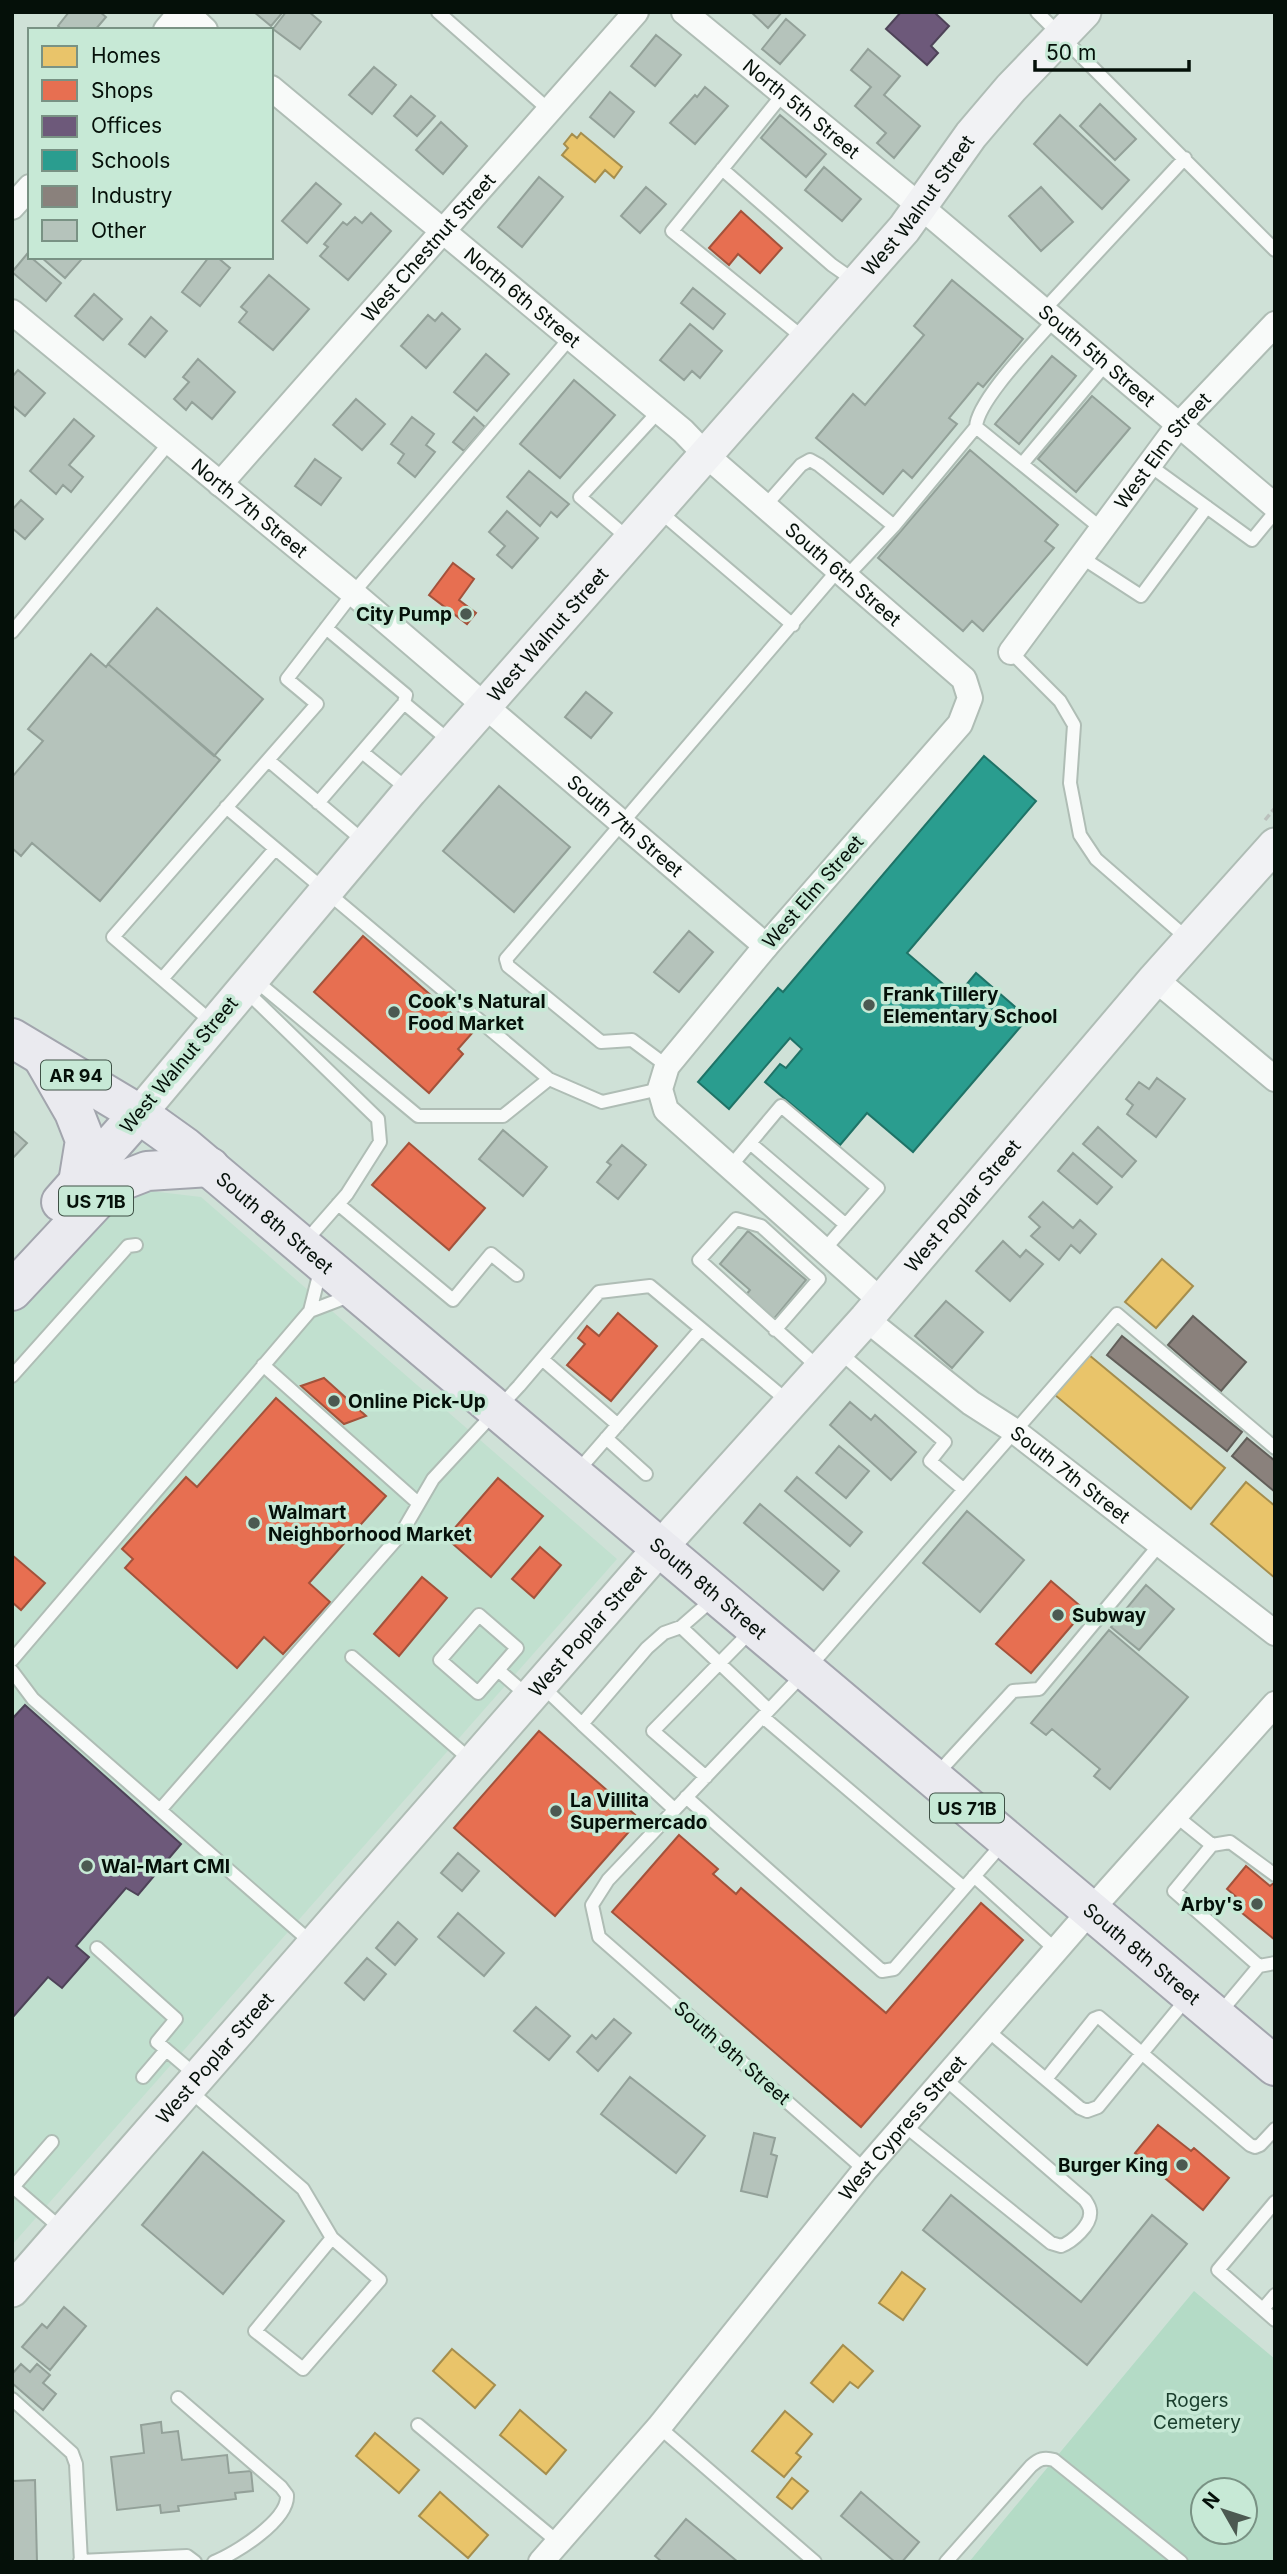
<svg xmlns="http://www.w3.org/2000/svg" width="1287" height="2574" viewBox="0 0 1287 2574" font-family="Inter,sans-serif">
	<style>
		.built { fill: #c1e0cf }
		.green { fill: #b4dbc6; fill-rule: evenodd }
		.homes { fill: #e9c46a; stroke: #a58e4d; stroke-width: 2 }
		.shops { fill: #e76f51; stroke: #a3523b; stroke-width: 2 }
		.offices { fill: #6d597a; stroke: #4e4358; stroke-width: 2 }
		.schools { fill: #2a9d8f; stroke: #1f7367; stroke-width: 2 }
		.industry { fill: #8a817c; stroke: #625f5a; stroke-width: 2 }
		.building { fill: #b5c3bb; stroke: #93a199; stroke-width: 2 }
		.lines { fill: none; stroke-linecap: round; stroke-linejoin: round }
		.lane-casing { stroke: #afbdb5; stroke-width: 16 }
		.street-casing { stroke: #afbdb5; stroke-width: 28 }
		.secondary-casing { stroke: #afbdb5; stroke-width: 37 }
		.primary-casing { stroke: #a2a5ad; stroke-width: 42 }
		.path { stroke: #bbc1bd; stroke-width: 3.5; stroke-dasharray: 7 3.5; stroke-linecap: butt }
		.lane { stroke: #f8faf9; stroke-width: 12 }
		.street { stroke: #f8faf9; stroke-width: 24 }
		.secondary { stroke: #f1f2f4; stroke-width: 33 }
		.primary { stroke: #eaeaef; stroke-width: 38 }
		.poi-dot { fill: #4c5951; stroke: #c7e9d6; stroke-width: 2.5 }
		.labels { text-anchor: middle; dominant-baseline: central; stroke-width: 7; stroke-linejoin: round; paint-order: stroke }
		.shield { fill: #c7e9d6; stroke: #3f5146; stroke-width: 2 }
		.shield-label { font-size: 18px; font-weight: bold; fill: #051009 }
		.street-label { font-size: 19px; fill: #051009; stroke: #c7e9d6 }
		.poi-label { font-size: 19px; font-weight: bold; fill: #051009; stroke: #c7e9d6; text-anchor: start }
		.park-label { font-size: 19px; fill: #1a3e2d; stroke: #c7e9d6 }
	</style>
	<rect width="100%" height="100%" fill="#cfe1d7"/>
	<path class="built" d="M150 1191 201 1197 617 1559 12 2245V1307L123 1195Z"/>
	<path class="green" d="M1194 2291 1275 2359V2562H969ZM1203 2490H1245V2532H1203Z"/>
	<path class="homes" d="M581 133 622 167 614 178 605 170 595 182 562 155 568 148 564 144 572 134 577 138Z
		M1162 1259 1193 1286 1156 1328 1125 1302Z
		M1089 1355 1225 1468 1191 1509 1055 1395Z
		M1246 1482 1275 1506V1578L1211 1524Z
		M902 2272 925 2289 903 2320 879 2303Z
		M843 2345 873 2371 858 2388 850 2382 833 2402 811 2383Z
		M452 2349 495 2385 475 2408 433 2371Z
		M520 2410 566 2450 546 2474 500 2435Z
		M785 2411 812 2434 796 2453 801 2457 784 2477 752 2451Z
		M375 2433 419 2470 399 2493 356 2456Z
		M792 2478 808 2491 792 2509 777 2497Z
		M440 2492 488 2535 468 2558 419 2516Z"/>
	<path class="shops" d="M741 211 782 248 760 273 738 254 729 265 709 248Z
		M453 563 474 579 459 600 476 613 467 624 429 595Z
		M363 936 473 1032 458 1049 463 1054 429 1093 314 992Z
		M409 1143 485 1208 449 1250 372 1185Z
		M618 1313 657 1346 611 1401 567 1365 585 1344 578 1338 587 1326 599 1336Z
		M324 1378 366 1416 344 1424 301 1386Z
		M276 1398 386 1496 309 1583 330 1602 283 1654 264 1637 237 1668 125 1568 133 1559 122 1549 186 1477 197 1487Z
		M498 1478 543 1516 491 1577 446 1538Z
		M540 1547 561 1565 534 1598 512 1579Z
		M12 1555 45 1583 21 1610 12 1602Z
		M422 1577 447 1598 399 1656 374 1634Z
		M1051 1581 1085 1610 1031 1673 996 1644Z
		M539 1731 640 1819 555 1916 454 1828Z
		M679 1835 718 1869 713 1874 736 1894 741 1888 886 2013 981 1903 1023 1940 861 2127 612 1912Z
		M1246 1866 1270 1886 1275 1882V1940L1236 1908 1241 1901 1227 1889Z
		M1158 2125 1191 2151 1194 2148 1229 2178 1203 2210 1135 2153Z"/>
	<path class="offices" d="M901 12H934L949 26 931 46 938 53 927 65 886 29Z
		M25 1705 181 1844 138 1895 126 1888 76 1946 89 1957 62 1988 48 1977 12 2018V1719Z"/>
	<path class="schools" d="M984 756 1036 801 907 953 957 996 976 973 1028 1018 913 1152 867 1113 840 1145 765 1082 780 1064 786 1068 802 1049 790 1038 729 1109 698 1082 778 988 783 992Z"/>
	<path class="industry" d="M1193 1316 1246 1362 1221 1391 1168 1345Z
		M1122 1336 1242 1432 1227 1451 1107 1355Z
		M1247 1438 1275 1461V1492L1232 1456Z"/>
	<path class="building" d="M69 12H100L106 17 95 30H62L58 26Z
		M254 12H283L271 26Z
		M286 12H309L321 22 300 49 273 29Z
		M751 12H782L768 28Z
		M786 19 805 35 780 64 762 49Z
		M656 35 681 55 655 86 631 66Z
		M868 49 900 76 884 95 920 126 894 158 877 143 886 133 855 106 871 87 851 70Z
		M374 67 396 85 372 114 349 95Z
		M705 87 728 106 695 144 670 123 695 95 697 97Z
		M610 92 634 112 614 137 590 117Z
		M411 96 435 116 417 136 394 116Z
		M1100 104 1136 139 1115 160 1080 126Z
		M780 115 826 154 806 177 761 138Z
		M1060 115 1129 180 1102 209 1034 144Z
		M441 122 467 146 443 174 416 150Z
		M824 167 861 199 842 221 805 190Z
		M539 177 563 197 522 247 498 227Z
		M316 183 341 204 307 243 282 221Z
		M646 187 666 204 640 233 621 216Z
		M1041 187 1073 222 1041 251 1009 216Z
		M371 213 391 231 348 280 320 256 328 247 324 244 343 222 347 225 355 217 362 223Z
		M27 254 61 283 46 301 12 272Z
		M41 257H77L81 260 65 278Z
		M209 257H217L230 268 200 306 182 292Z
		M269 275 309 309 273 350 239 322 247 312 241 307Z
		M952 280 1023 339 983 387 978 383 949 418 957 424 912 478 903 470 883 494 816 438 853 394 865 405 924 335 914 326Z
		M693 288 725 314 713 329 681 303Z
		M94 294 122 319 103 340 75 316Z
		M442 313 460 329 426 368 401 346 428 315 435 321Z
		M151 317 167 331 145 357 129 344Z
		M690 324 722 351 700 378 692 371 684 380 660 360Z
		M486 354 509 374 477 411 454 392Z
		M1052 356 1076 376 1019 444 995 424Z
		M198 359 235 392 212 419 192 402 186 410 174 399 189 382 183 377Z
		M18 370 45 393 25 416 12 405V377Z
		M574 380 615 415 560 478 520 444Z
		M1092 396 1130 428 1076 492 1038 459Z
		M356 399 385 424 362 450 333 425Z
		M412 417 434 434 426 445 435 452 415 477 398 463 404 454 391 444Z
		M474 417 485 427 464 451 453 442Z
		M74 419 94 436 69 465 83 477 71 492 63 485 56 494 30 471Z
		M970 450 1058 525 1045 541 1054 548 983 631 972 621 963 631 878 558Z
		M315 459 341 478 321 505 295 486Z
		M529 471 569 504 557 517 551 512 540 526 507 497Z
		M21 500 43 519 25 539 12 528V510Z
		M507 511 538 538 512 568 497 555 505 546 489 532Z
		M157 608 263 699 214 756 108 664Z
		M91 654 106 667 108 664 220 760 100 901 32 843 21 856 12 848V777L43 741 28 729Z
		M586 692 612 713 591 738 565 717Z
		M499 786 570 847 514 912 443 851Z
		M689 931 713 952 679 992 654 972Z
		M1157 1078 1185 1099 1156 1137 1127 1114 1133 1105 1126 1099 1139 1082 1149 1089Z
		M1098 1127 1136 1161 1122 1177 1083 1144Z
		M12 1130 27 1143 12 1159Z
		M503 1130 547 1167 523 1196 479 1159Z
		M622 1145 646 1165 618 1199 597 1182 611 1165 607 1162Z
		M1073 1153 1112 1187 1097 1204 1058 1171Z
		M1043 1202 1073 1228 1080 1220 1096 1234 1080 1253 1071 1245 1059 1260 1031 1236 1040 1227 1029 1217Z
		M748 1231 806 1280 773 1320 745 1296 750 1290 720 1264Z
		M1003 1241 1020 1257 1026 1250 1043 1264 1010 1301 976 1271Z
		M946 1301 983 1332 952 1368 915 1336Z
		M850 1402 871 1420 875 1415 916 1452 891 1480 830 1425Z
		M839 1446 869 1471 846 1498 816 1473Z
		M797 1477 862 1532 850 1546 785 1491Z
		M760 1504 839 1571 823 1590 744 1523Z
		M967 1511 1024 1560 980 1612 923 1563Z
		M1146 1585 1174 1609 1139 1650 1111 1627Z
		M1109 1630 1188 1697 1110 1789 1094 1776 1100 1769 1052 1729 1046 1735 1031 1723Z
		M458 1853 479 1871 462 1891 441 1873Z
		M458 1913 504 1953 484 1976 438 1937Z
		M398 1922 417 1939 395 1965 376 1948Z
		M367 1958 386 1974 364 2000 345 1983Z
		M536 2007 570 2036 549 2060 514 2031Z
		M614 2019 631 2033 598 2071 577 2052 592 2035 596 2039Z
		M630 2077 705 2136 676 2173 601 2114Z
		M754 2133 775 2138 771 2154 777 2156 767 2197 741 2191Z
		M203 2152 284 2221 223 2294 142 2225Z
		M951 2195 1081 2302 1152 2215 1187 2244 1087 2365 923 2230Z
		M64 2307 86 2326 50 2370 22 2347 42 2324 47 2328Z
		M21 2364 30 2372 37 2364 50 2375 43 2383 56 2394 43 2410 12 2383V2374Z
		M161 2422 162 2433 178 2431 182 2460 227 2455 229 2473 251 2471 253 2491 235 2493 236 2499 178 2506 179 2511 161 2513 160 2505 117 2510 111 2457 144 2453 141 2425Z
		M35 2480 37 2562H12V2481Z
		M861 2492 919 2542 902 2562H895L841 2516Z
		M686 2519 738 2562H662L655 2556Z"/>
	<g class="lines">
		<defs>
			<path id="lane" d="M438 12 549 110
				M1037 12 1275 250
				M783 94 672 231 806 340
				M722 169 832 265 855 281
				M1043 311 1185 158
				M1054 320C1035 342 977 401 976 427L1102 529
				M1022 464 1105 365
				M1149 465 1252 540 1275 512
				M765 506 801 465 810 460 819 465 894 526 846 577
				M658 510 793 625
				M894 526 976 427
				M629 539 580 497 659 411
				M1081 557 1141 596 1207 507
				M12 632 170 442
				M1011 652 1060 701 1074 725 1070 783 1080 835 1096 859 1189 940
				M404 703 452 743
				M362 752 410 791
				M268 760 366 843
				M318 803 404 703 406 695 326 628
				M226 807 549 1079
				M162 979 275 849
				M255 980 418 1116H503L549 1079 602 1102 660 1089
				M244 989 378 1119 380 1142 347 1194 305 1242
				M213 1023 113 937 317 704 287 679 353 593 570 338
				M667 1066 632 1040 601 1042 508 966 506 959 838 570
				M750 1143 846 1225
				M730 1167 781 1106 878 1188 824 1250
				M338 1204 453 1300 491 1254 517 1275
				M310 1311 352 1295
				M775 1330 819 1279 761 1226 736 1219 699 1260 819 1368
				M838 1351 945 1442 930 1461 963 1489
				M542 1359 618 1425
				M263 1365 418 1503
				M12 1376 121 1254 128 1246 136 1245
				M606 1438 646 1474
				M576 1473 701 1329
				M713 1599 681 1627 769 1710
				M352 1657 473 1762
				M12 1660 310 1311 321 1267
				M498 1670 478 1693 440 1660 479 1615 517 1648 498 1670 529 1697
				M12 1671 33 1699 312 1943
				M542 1686 582 1724 647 1648 664 1633 681 1627
				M763 1717 964 1888
				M582 1724 674 1809
				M936 1775 1013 1691 1039 1689 1160 1544
				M706 1777 653 1731 751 1631
				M686 1797 882 1971 894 1969 1003 1843
				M160 1810 401 1534 433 1479 519 1386 599 1292 650 1286 790 1403
				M1176 1816 1212 1845 1174 1891 1259 1966 1219 2014
				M1212 1845 1230 1842 1275 1875
				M974 1876 1056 1950
				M97 1948 176 2019 157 2042 198 2077
				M1259 1966 1275 1963
				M987 2030 1080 2108 1087 2111 1098 2107 1188 1997
				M143 2077 166 2050
				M1046 2079 1094 2019 1099 2017 1250 2145 1255 2147 1260 2145 1275 2129
				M189 2090 303 2189 332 2238 380 2280 303 2369 255 2331 332 2238
				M904 2125 1051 2243 1061 2246C1072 2242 1092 2225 1090 2211 1090 2207 1087 2203 1085 2200L944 2078
				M865 2170 599 1937 592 1905 608 1880 805 1672 1117 1314 1275 1448
				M12 2186 64 2231
				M13 2187 52 2142
				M1275 2202 1218 2270 1275 2320
				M1263 2309 1275 2295
				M178 2398 281 2487 287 2495C289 2520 235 2554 214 2562
				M12 2399 72 2453 76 2464 81 2562
				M418 2425 558 2542
				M659 2427 815 2562
				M80 2561 187 2556 195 2562
				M946 2562 1031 2466C1039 2459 1044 2457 1054 2460L1181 2562"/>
			<g id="street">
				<path d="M186 12 205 30"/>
				<path id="s1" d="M684 12 920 206 1275 506"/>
				<path d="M166 30 181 12"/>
				<path id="s2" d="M271 88 683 431 706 455 964 679 970 698 960 724 766 946 667 1066 660 1089 666 1110 880 1300"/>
				<path d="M12 207 30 187"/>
				<path id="s3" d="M12 312 353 593 766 946"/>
				<path id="s4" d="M220 484 636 12"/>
				<path id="s5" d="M1011 652 1178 426 1275 324"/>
				<path d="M1155 979 1275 1079"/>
				<path id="s6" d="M866 1319 971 1403 1013 1430 1275 1633"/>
				<path id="s7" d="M541 2562 659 2427 865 2170 1090 1911 1275 1704"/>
			</g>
			<g id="secondary">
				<path id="s8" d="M139 1114 410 791 904 229 971 135 1011 88 1084 12"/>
				<path id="s9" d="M12 2290 659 1549 866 1319 1155 979 1275 845"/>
			</g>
			<g id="primary">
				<path id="s10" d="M12 1038 139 1114 185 1147 1275 2066"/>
				<path d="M43 1058 74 1112 85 1140 78 1183"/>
				<path d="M61 1202 139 1114"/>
				<path d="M12 1291 111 1185 147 1171 210 1167"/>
			</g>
		</defs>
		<use href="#lane" class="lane-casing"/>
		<use href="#street" class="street-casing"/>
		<use href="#secondary" class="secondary-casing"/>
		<use href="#primary" class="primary-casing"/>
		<path class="path" d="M1265 820 1275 808"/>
		<use href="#lane" class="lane"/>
		<use href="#street" class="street"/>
		<use href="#secondary" class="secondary"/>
		<use href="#primary" class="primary"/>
	</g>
	<g class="poi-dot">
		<circle cx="466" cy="614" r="7"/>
		<circle cx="869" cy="1005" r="7"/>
		<circle cx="394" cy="1012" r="7"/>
		<circle cx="334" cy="1401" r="7"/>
		<circle cx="254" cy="1523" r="7"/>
		<circle cx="1058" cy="1615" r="7"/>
		<circle cx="556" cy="1811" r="7"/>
		<circle cx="87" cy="1866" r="7"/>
		<circle cx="1257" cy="1904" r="7"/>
		<circle cx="1182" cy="2165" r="7"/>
	</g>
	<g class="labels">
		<g class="shield">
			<rect x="41" y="1060.5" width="70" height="29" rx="5"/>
			<rect x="59" y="1186.5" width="74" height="29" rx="5"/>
			<rect x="930" y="1793.5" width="74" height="29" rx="5"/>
		</g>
		<g class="shield-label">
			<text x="76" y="1075">AR 94</text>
			<text x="96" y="1201">US 71B</text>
			<text x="967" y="1808">US 71B</text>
		</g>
		<g class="street-label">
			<text stroke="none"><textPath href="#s1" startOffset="152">North 5th Street</textPath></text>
			<text stroke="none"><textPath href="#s8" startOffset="1197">West Walnut Street</textPath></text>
			<text stroke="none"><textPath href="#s4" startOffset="315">West Chestnut Street</textPath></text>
			<text stroke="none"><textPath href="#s2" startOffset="327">North 6th Street</textPath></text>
			<text stroke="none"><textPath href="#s1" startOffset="537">South 5th Street</textPath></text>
			<text stroke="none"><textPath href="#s5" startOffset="252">West Elm Street</textPath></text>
			<text stroke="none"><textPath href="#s3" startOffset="308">North 7th Street</textPath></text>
			<text stroke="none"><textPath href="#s2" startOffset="751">South 6th Street</textPath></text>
			<text stroke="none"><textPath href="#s8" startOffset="630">West Walnut Street</textPath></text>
			<text stroke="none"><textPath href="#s3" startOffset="800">South 7th Street</textPath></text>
			<text transform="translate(813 892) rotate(-49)">West Elm Street</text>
			<text transform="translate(179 1065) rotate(-50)">West Walnut Street</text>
			<text stroke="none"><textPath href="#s9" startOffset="1442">West Poplar Street</textPath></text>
			<text stroke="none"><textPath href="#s10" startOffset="322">South 8th Street</textPath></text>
			<text stroke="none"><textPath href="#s6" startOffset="257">South 7th Street</textPath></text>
			<text stroke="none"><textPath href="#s10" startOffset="889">South 8th Street</textPath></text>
			<text stroke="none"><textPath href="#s9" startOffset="875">West Poplar Street</textPath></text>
			<text stroke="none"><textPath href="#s10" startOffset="1456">South 8th Street</textPath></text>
			<text transform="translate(732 2053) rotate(41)">South 9th Street</text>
			<text stroke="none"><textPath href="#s9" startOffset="308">West Poplar Street</textPath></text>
			<text stroke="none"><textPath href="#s7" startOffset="565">West Cypress Street</textPath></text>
		</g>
		<g class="poi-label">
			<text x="452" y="614" text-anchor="end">City Pump</text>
			<text x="883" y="994">Frank Tillery<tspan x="883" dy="22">Elementary School</tspan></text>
			<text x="408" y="1001">Cook's Natural<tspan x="408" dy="22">Food Market</tspan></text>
			<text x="348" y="1401">Online Pick-Up</text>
			<text x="268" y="1512">Walmart<tspan x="268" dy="22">Neighborhood Market</tspan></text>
			<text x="1072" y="1615">Subway</text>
			<text x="570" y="1800">La Villita<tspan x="570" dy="22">Supermercado</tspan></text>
			<text x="101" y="1866">Wal-Mart CMI</text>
			<text x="1243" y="1904" text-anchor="end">Arby's</text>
			<text x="1168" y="2165" text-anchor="end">Burger King</text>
		</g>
		<g class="park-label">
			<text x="1197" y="2400">Rogers<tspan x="1197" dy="22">Cemetery</tspan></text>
		</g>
	</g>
	<rect width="1287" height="2574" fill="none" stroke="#051009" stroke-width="28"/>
	<rect x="28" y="28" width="245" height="231" fill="#c7e9d6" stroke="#799284" stroke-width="2"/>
	<rect x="42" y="46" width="35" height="21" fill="#e9c46a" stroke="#799284" stroke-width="2"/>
	<text x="91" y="63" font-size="21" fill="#051009">Homes</text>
	<rect x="42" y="80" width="35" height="21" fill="#e76f51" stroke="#799284" stroke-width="2"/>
	<text x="91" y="98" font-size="21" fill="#051009">Shops</text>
	<rect x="42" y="116" width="35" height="21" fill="#6d597a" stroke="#799284" stroke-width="2"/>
	<text x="91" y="133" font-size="21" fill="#051009">Offices</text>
	<rect x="42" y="150" width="35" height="21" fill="#2a9d8f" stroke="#799284" stroke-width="2"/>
	<text x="91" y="168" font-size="21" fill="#051009">Schools</text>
	<rect x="42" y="186" width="35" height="21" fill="#8a817c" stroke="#799284" stroke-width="2"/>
	<text x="91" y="203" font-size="21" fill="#051009">Industry</text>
	<rect x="42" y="220" width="35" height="21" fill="#b5c3bb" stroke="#799284" stroke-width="2"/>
	<text x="91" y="238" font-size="21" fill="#051009">Other</text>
	<g transform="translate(1224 2511) rotate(309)"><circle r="33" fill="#c7e9d6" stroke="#799284" stroke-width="2"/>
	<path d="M0-5L12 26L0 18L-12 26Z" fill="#4c5951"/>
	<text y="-10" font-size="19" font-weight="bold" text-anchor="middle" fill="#051009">N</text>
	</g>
	<path d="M1035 60v10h154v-10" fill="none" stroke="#051009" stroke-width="3.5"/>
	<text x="1046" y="60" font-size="21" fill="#051009" stroke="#c7e9d6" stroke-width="5" paint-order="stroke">50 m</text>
</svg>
